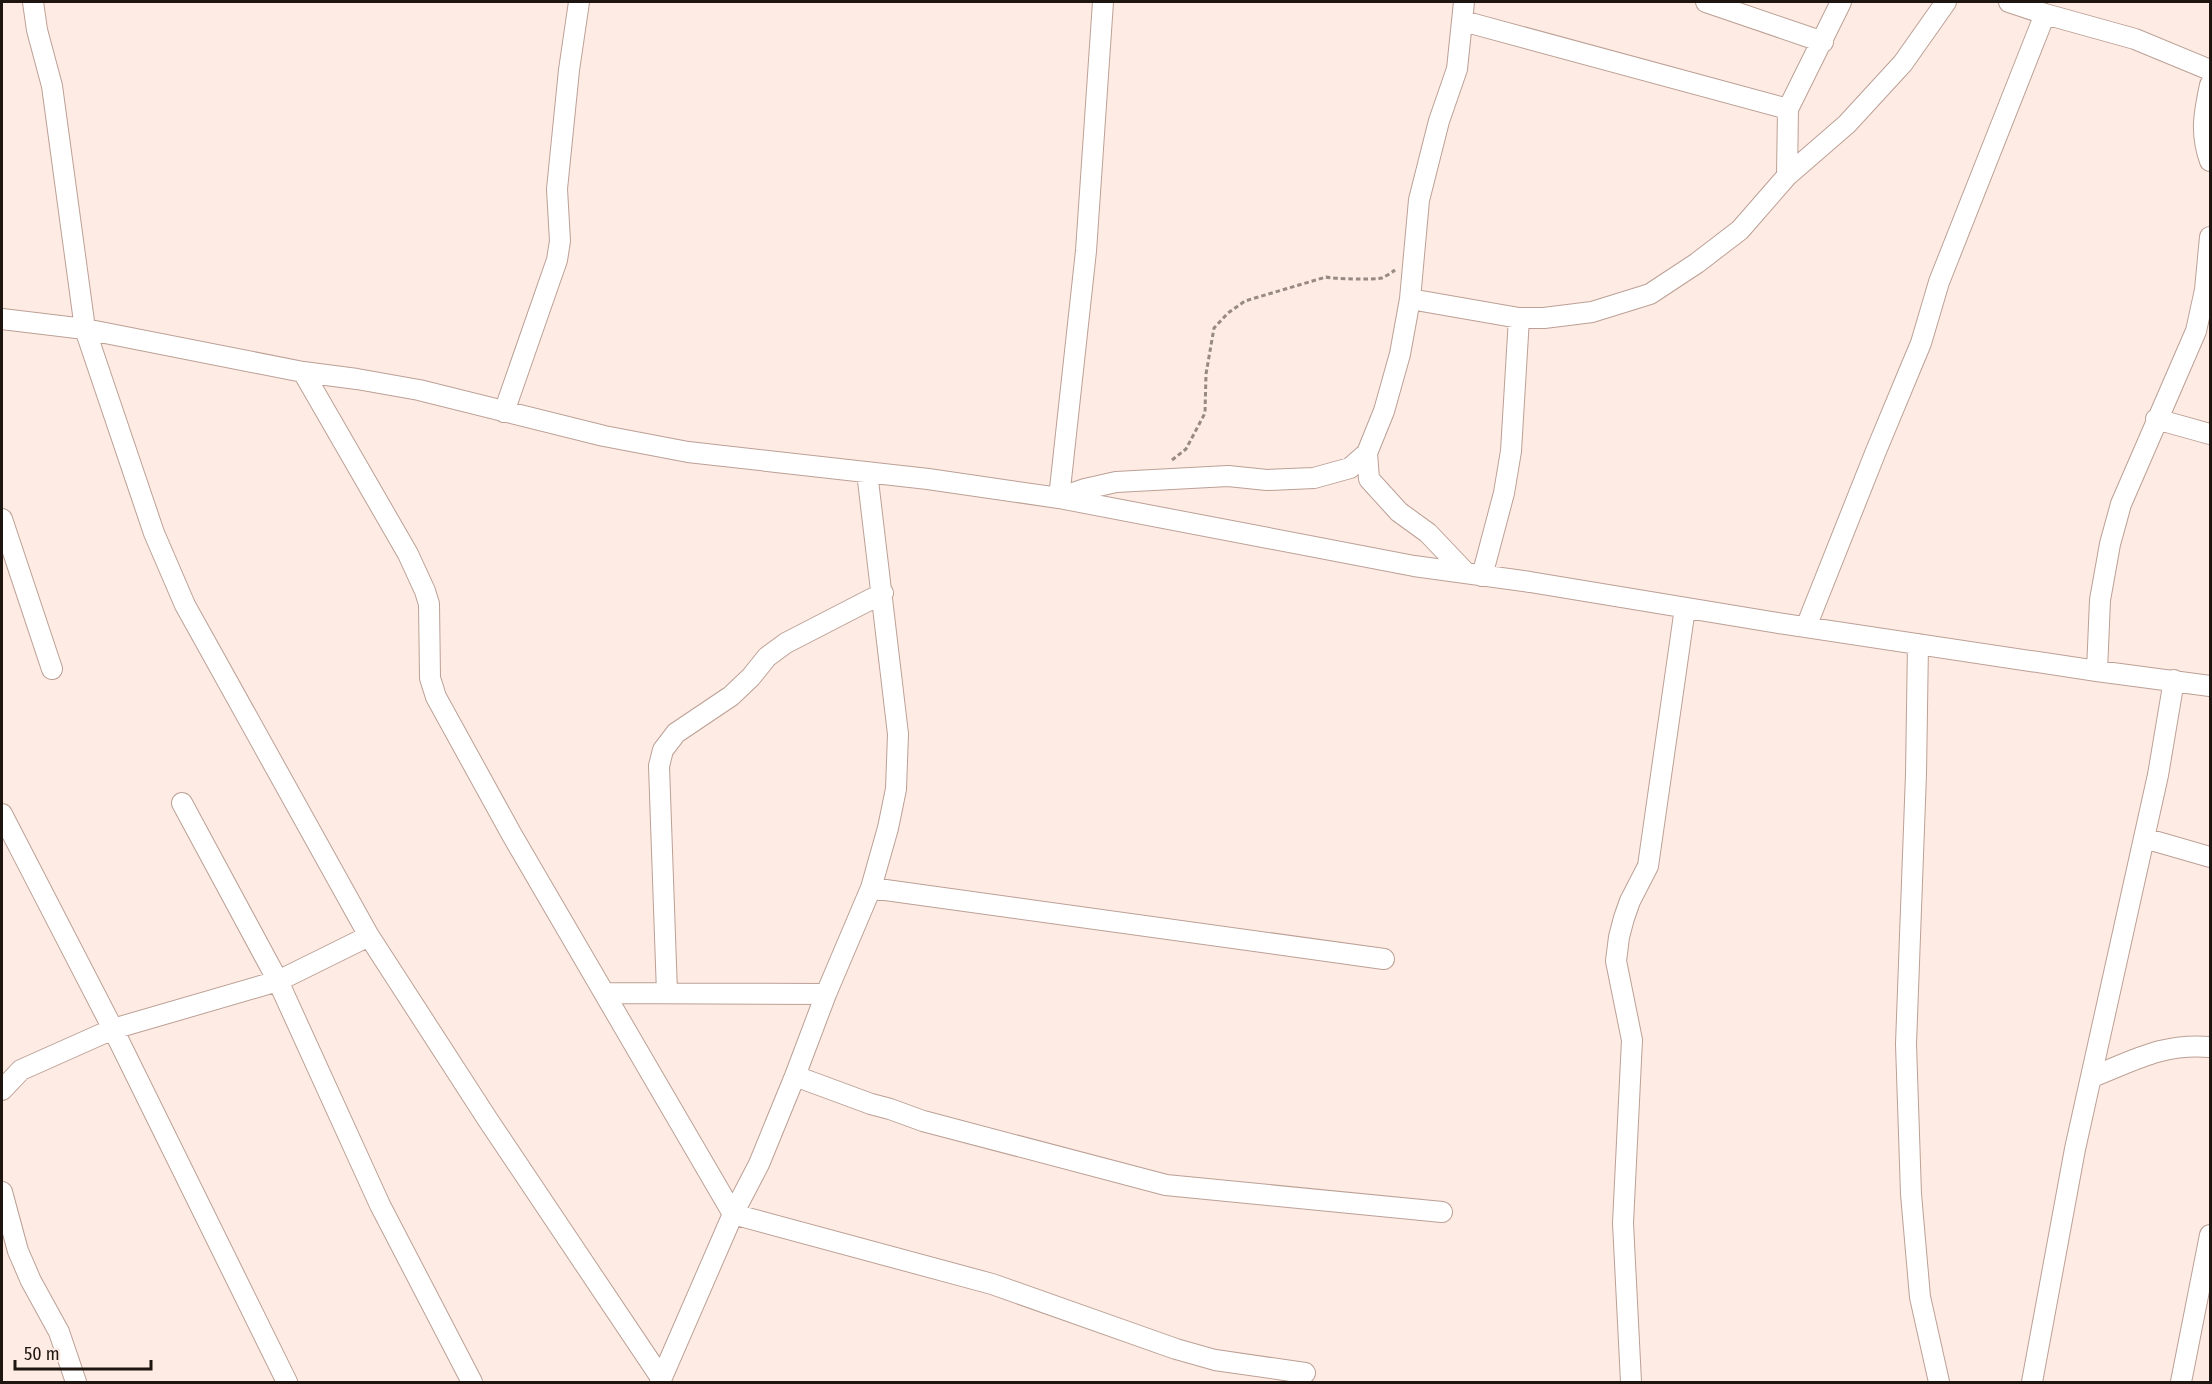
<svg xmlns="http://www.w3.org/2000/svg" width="2212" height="1384" viewBox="0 0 2212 1384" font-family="'Fira Sans Condensed',sans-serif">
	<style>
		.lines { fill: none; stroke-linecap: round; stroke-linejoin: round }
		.minor-casing { stroke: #bca095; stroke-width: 22 }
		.path { stroke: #978983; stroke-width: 3; stroke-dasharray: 4.5 3; stroke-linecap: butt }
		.minor { stroke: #fff; stroke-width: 20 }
	</style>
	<rect width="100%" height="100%" fill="#fdebe4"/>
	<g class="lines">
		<defs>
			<path id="minor" d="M33 2 37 30 52 86 85 329 154 533 185 605 369 936 488 1120 661 1378
				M1103 2 1086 251 1059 498 1085 489 1116 482 1228 476 1267 480 1314 478 1350 468 1367 453 1384 411 1400 354 1410 299 1419 200 1439 121 1457 69 1464 2
				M1706 2 1823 42
				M2009 2 2045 14 2135 39 2210 70
				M1463 21 1788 109
				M2210 85C2204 113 2200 133 2210 161
				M1787 176 1788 109 1841 2
				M1410 299 1519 318H1544L1592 312 1650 294 1697 263 1740 230 1787 176 1847 124 1903 63 1946 2
				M2 319 85 329 303 372 357 379 419 390 604 436 688 452 928 479 1059 498 1414 566 1530 582 1778 623 2097 671 2210 686
				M303 372 408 554 425 591 429 604 430 678 436 697 512 835 733 1214 992 1284 1176 1349 1215 1360 1305 1373
				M504 412 557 260 560 241 557 189 569 70 579 2
				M2156 419 2210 434
				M1367 453 1369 479 1399 512 1428 533 1466 573
				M2 519 52 669
				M1482 576 1504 493 1511 451 1519 318
				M1806 627 1876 451 1921 343 1939 282 2045 14
				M1918 644 1916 774 1906 1044 1911 1194 1920 1297 1939 1382
				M2097 671 2100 600 2110 544 2121 504 2196 331 2205 290 2210 237
				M182 803 278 981 380 1205 472 1382
				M2 814 113 1029 287 1382
				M2144 838 2210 857
				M871 888 1384 959
				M606 993 826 994
				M667 993 659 766 663 750 676 733 731 696 751 677 767 657 786 643 883 593
				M795 1076 871 1104 890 1109 923 1121 1166 1185 1442 1212
				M2092 1077C2135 1060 2163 1043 2210 1047
				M2 1090 21 1070 113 1029 278 981 369 936
				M2 1192 18 1251 31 1281 59 1332 76 1382
				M660 1382 733 1214 759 1164 795 1076 826 994 871 888 888 828 896 789 898 734 867 472
				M1631 1382 1623 1223 1632 1040 1616 961 1619 937 1624 918 1630 901 1648 866 1685 608
				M2032 1382 2075 1149 2158 775 2174 680
				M2181 1382 2210 1235"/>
		</defs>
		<use href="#minor" class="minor-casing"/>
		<path class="path" d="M1172 460 1186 449 1205 413 1206 374 1214 328 1228 313 1245 301 1326 277C1333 279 1376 280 1382 278 1386 276 1391 273 1395 270"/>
		<use href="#minor" class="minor"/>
	</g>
	<rect width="2212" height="1384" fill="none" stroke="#1e1410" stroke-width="6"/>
	<path d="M15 1360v9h136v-9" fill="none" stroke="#1e1410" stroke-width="3"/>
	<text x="24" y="1360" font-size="18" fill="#1e1410" stroke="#fdebe4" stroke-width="4.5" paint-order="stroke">50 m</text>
</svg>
